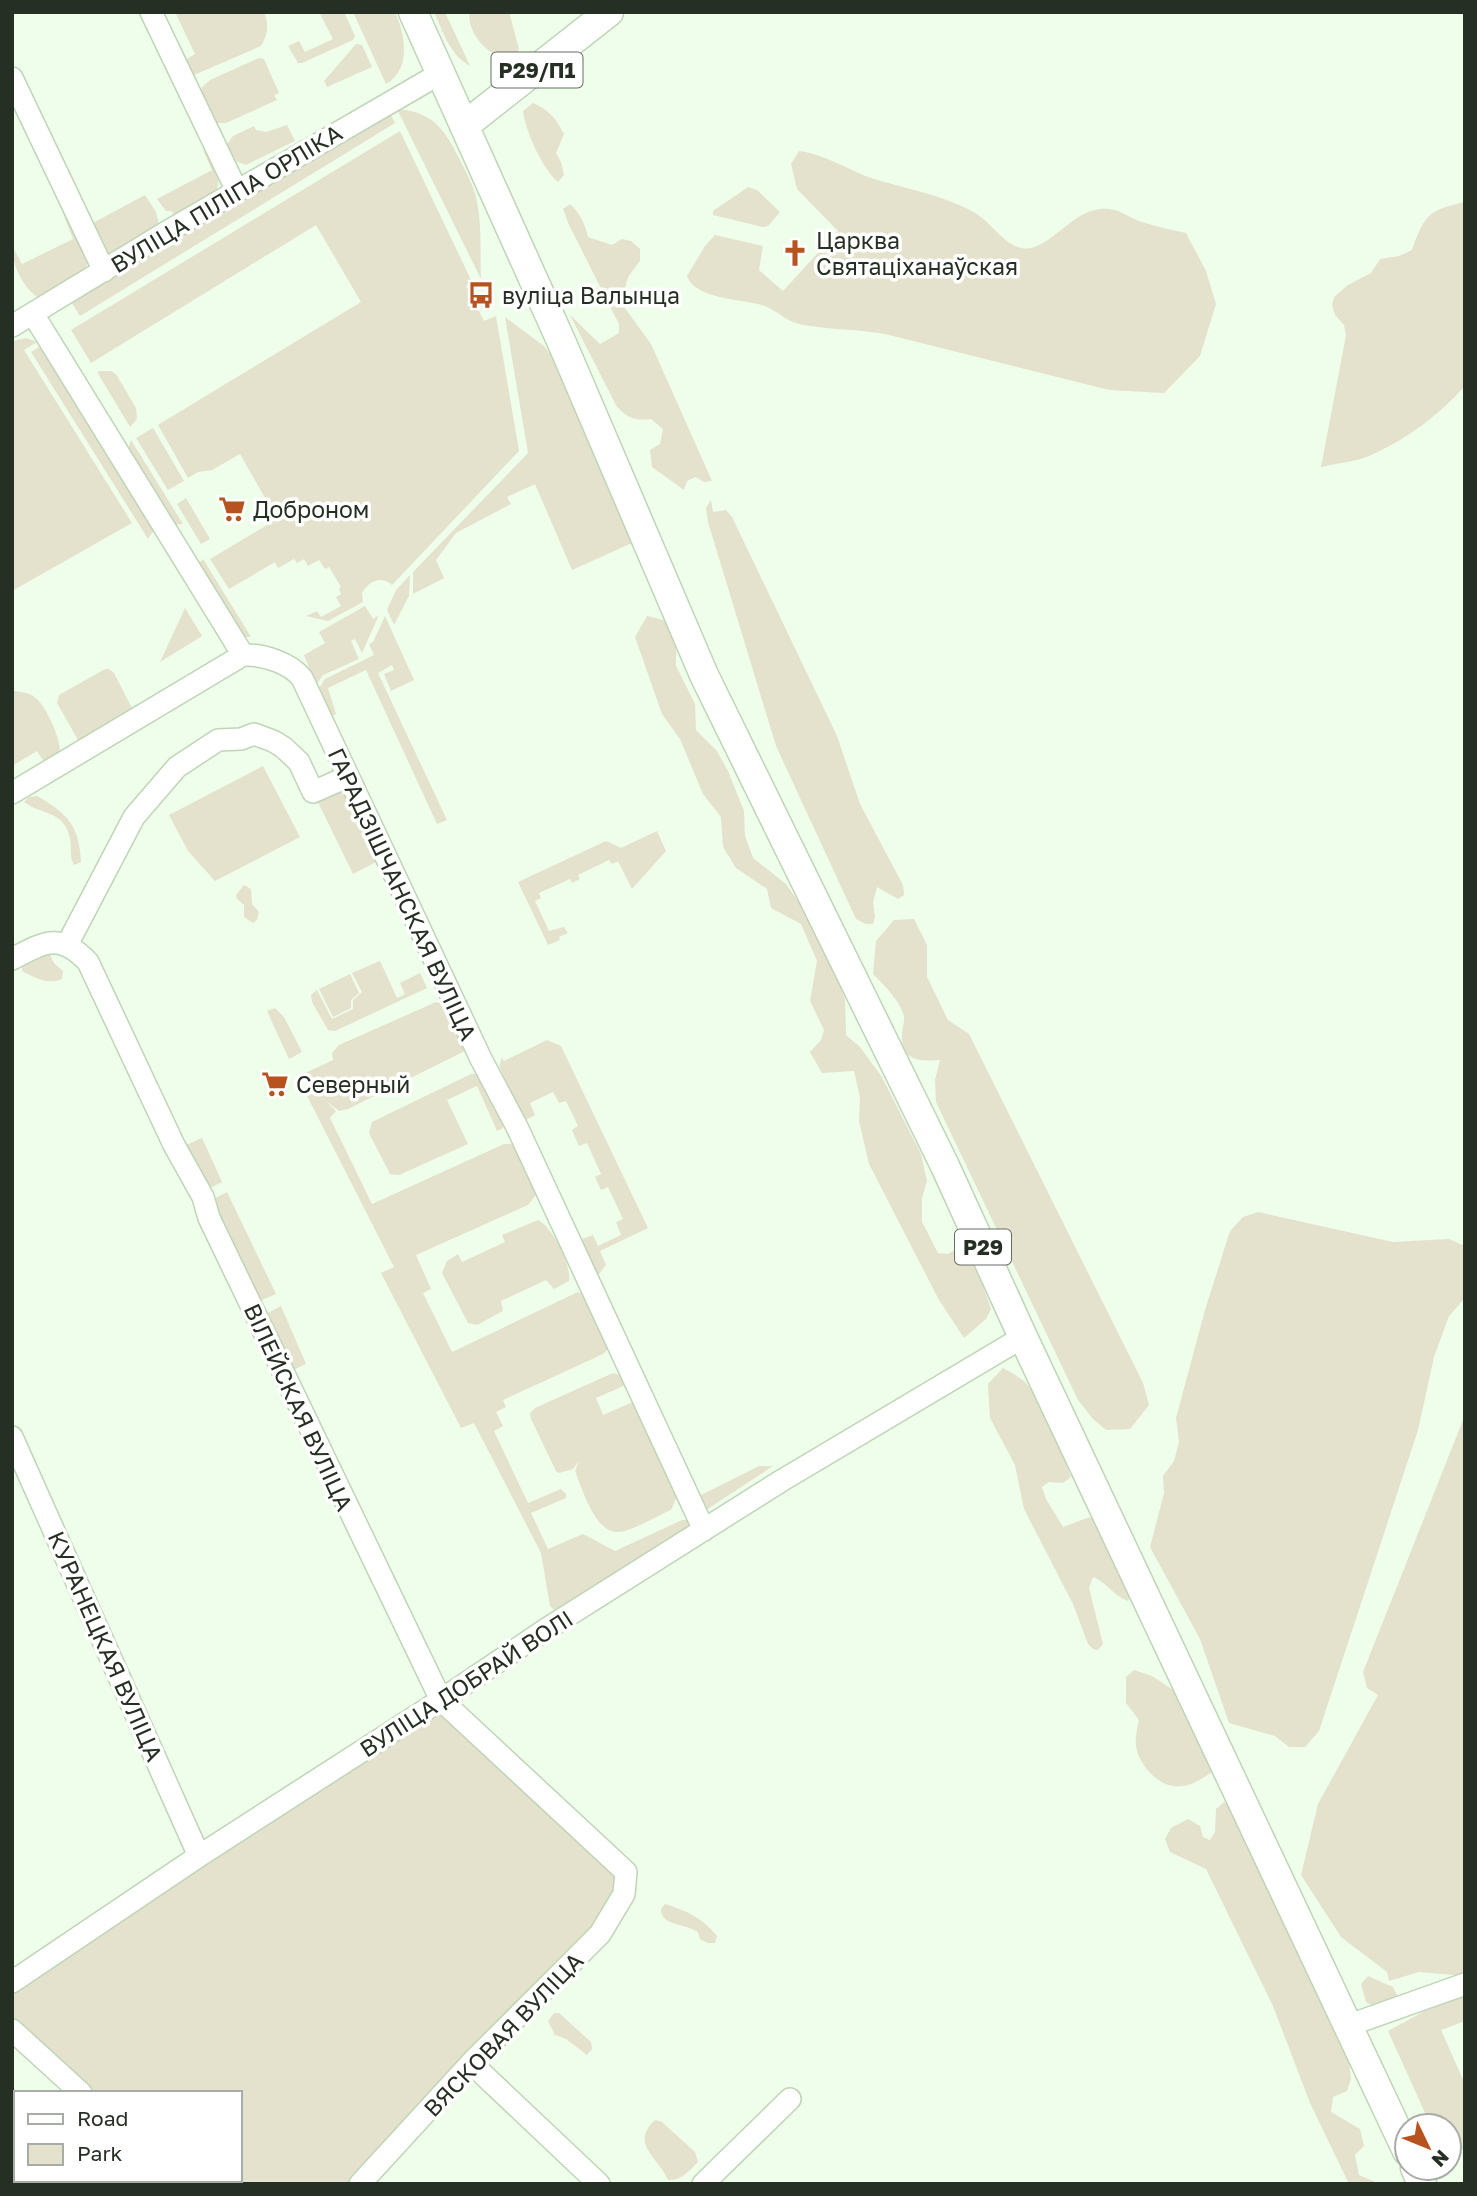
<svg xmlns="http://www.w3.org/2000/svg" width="1477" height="2196" viewBox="0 0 1477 2196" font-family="'Golos Text',sans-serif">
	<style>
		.green { fill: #e4e1cc }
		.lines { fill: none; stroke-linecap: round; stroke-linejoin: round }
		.minor-casing { stroke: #bed5b6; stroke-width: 24 }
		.major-casing { stroke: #bed5b6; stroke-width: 31 }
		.minor { stroke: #fff; stroke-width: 21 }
		.major { stroke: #fff; stroke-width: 28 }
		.labels { text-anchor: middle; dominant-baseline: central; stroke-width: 7; stroke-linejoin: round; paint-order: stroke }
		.shield { fill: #fff; stroke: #676d65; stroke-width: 2 }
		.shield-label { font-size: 21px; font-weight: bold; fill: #262f23 }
		.street-label { font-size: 23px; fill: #262f23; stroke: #fff }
		.poi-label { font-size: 23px; fill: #262f23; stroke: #fff; text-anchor: start }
	</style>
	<rect width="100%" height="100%" fill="#effeea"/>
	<path class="green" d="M175 12H264C269 24 268 35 261 46L194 75 190 73 184 61 195 54Z
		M319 12H344L355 36 353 40 302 63H298L288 46 299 41 305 52 333 39Z
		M353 12H395C405 34 412 69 386 84Z
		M434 12H445L470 66C450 55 443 32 434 12Z
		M469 12H509L519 49 512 60C490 58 468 36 469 12Z
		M356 44 362 45 372 67 327 87 324 81Z
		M259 58 264 59 279 93 274 95 277 100 226 123H217L211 119 200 95 202 87 210 80Z
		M533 103C549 110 556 118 564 134L556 153 561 162 564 175 558 182C543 170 525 130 523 111Z
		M397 109C437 112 447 134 463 166 469 178 475 189 477 202 482 226 480 254 481 279Z
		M389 111 395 123 80 316 70 300Z
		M287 125 295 141 246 165 236 161 227 144 233 136 254 126 256 130 266 132Z
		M400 131 472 282 466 286 484 321 496 316 519 451 392 585C381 575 369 581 362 593L363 602 328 621 306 616 317 611 321 617 341 606 336 597 341 594 339 589 341 587 329 567 325 569 319 560 308 566 304 559 297 563 294 559 278 568 275 562 229 589 210 559 277 519 240 454 212 470 198 472 188 478 158 425 361 302 316 225 91 363 71 330Z
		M203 150C214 160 224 180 215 193L175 215 171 211H166L157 199 212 170Z
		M39 151 87 258V265L84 270 44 296 37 297C22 286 12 264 12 246L22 264 73 239Z
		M799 151C827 155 848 170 874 179 907 189 944 195 975 213 992 223 1002 243 1021 248 1045 254 1070 214 1095 210 1119 205 1124 217 1145 223 1158 227 1172 230 1186 233L1206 271 1216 304 1200 356 1164 393 1109 390 885 334C858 329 831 330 804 325 788 323 779 312 765 306 745 299 695 300 687 276L705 246 715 235 763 246 759 270 783 291 838 231 797 189 791 164Z
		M748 187 757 190 780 212 768 226 763 227 713 215V211Z
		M145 195 156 212 159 225 108 256 91 224Z
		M1465 202V386C1439 415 1406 440 1369 456 1355 462 1337 463 1321 467L1346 335 1344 325 1335 315 1332 305 1334 297 1348 285 1371 273 1380 259 1399 256 1412 250C1424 216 1428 210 1465 202Z
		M570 204C580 213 585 224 588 237L612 245 622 239 631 241 640 249V261L628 277 623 296 625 308 651 344 712 481 704 482 696 477 687 481 684 490 652 467 650 450 660 444 663 429 651 419C635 421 628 418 617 407L570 315 600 344 619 333V324L569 225 563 209Z
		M505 317 544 346 555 360 643 538 572 570 535 484 507 497 511 504 456 533 436 560 444 578 413 594V572L528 453Z
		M26 338 37 342 24 350 132 523 12 591V341Z
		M42 345 153 526 154 530 148 539 31 352Z
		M101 371H111L116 374 136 408 137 419 130 427 97 372Z
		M153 428 184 481 168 490 136 438Z
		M131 440 183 524 175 525 127 451Z
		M186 498 210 539 201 544 177 504Z
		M711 500 713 512 726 510 732 517 837 736 860 804 903 885 904 895 898 899 877 887 873 902 875 917 873 924H866L856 919 776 746 708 522 706 508Z
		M203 559 251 637H243L197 565Z
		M410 575 409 596 394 625 387 610 396 590Z
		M365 606 373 619 379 615 362 653 355 639 351 641 359 659 323 675 316 685 304 655 325 643 319 632Z
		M185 608 202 636 160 662Z
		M385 616 414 680 391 691 384 674 394 670 392 665 378 673 447 820 437 824 366 670 328 688 336 714 331 716 319 688 325 679 374 655 369 644 373 642Z
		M647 616 667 621 676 646V666L695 704 696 730 717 751 728 771 744 811 745 836 753 858 786 884 817 928 845 999 846 1035 860 1047 882 1077 921 1154 927 1181 922 1198V1222L938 1253 948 1254 960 1247 974 1260 991 1309 986 1319 964 1338 939 1300 869 1164 859 1121 860 1097 854 1071 822 1073 810 1052 821 1040 824 1030 810 1001 817 961 801 924 771 908 767 889 736 868 723 847 721 817 703 794 680 739 662 714 635 637Z
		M105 669H109L114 673 132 708 130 712 83 739 78 740 57 703 59 695Z
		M15 691C23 692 31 693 37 699 46 707 64 744 59 755L47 762 42 759 37 751 12 766V693Z
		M263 766 300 837 215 881 188 851 169 815Z
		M337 792H341L348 800 378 861 353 874 315 796Z
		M37 796C68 814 79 825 81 862L74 865C69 856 72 847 70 838 64 810 41 815 24 802L29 797Z
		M657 831 666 851 632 889 618 861 612 864 609 860 578 875 580 879 572 883 570 879 539 893 541 898 535 901 549 931 564 927 568 933 559 937 560 940 548 945 518 882 606 841 621 848Z
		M244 885 251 889 252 904 259 912 257 920 253 923 244 917V905L237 899 236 895Z
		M914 919 927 945V977L948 1020 969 1034 1143 1383 1149 1405 1130 1429 1106 1430 1093 1419 1078 1400 936 1102 935 1080 940 1060C921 1061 901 1062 902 1035 902 1028 906 1019 903 1013 898 999 884 985 873 974L876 941 894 920Z
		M49 953 54 963 63 971 62 979C48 985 35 978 22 971V962Z
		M380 961 397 998 405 994 400 983 420 973 427 988 335 1031 328 1030 312 1002 311 995 317 990 332 1019 353 1009V1000L362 992 352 973Z
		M350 974 359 993 351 1000V1008L333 1017 319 989Z
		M436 1002 445 1005 467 1050 348 1109 339 1111 326 1101 336 1111 330 1118 372 1204 504 1144H514L536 1189V1195L528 1205 416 1255 431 1289 423 1293 452 1352 578 1292 585 1295 608 1344 607 1350 603 1354 503 1400 506 1407 496 1412 503 1426 494 1431 528 1503 561 1489 566 1494V1498L531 1513 548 1549 583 1534 615 1551 682 1520H688L692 1529 562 1612 555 1611 550 1606 541 1553 474 1423 461 1428 381 1273 394 1267 303 1088 308 1085 303 1074 333 1060 332 1053 339 1045Z
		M275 1008 284 1017 302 1052 289 1059 267 1011Z
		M547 1040 561 1046 648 1228 600 1251 606 1265 596 1278 579 1240 593 1235 598 1246 621 1235 616 1222 623 1219 608 1187 601 1190 595 1177 601 1174 587 1143 579 1146 572 1130 578 1126 566 1101 559 1103 553 1092 530 1103 535 1115 524 1121 499 1066 502 1057 504 1061Z
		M478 1073 504 1124 503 1128 497 1131 477 1086 447 1100 468 1144 399 1175 390 1174 369 1133 372 1122 471 1074Z
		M202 1138 222 1182 206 1190 184 1146Z
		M227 1192 276 1294 260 1301 211 1200Z
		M1258 1212 1393 1242 1449 1239 1465 1246V1298L1449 1316 1434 1357 1418 1430 1319 1731 1305 1747H1289L1275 1736 1229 1723 1200 1639 1150 1547 1164 1493 1163 1476 1174 1461 1179 1442 1176 1418 1205 1310 1230 1231 1243 1217Z
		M538 1220C552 1226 572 1266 569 1281L554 1289 546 1280 501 1301 503 1311 477 1325 468 1323 442 1273 447 1261 458 1254 462 1262 505 1242 502 1235Z
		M281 1306 306 1364 293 1370 266 1314Z
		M1003 1368C1010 1372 1020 1377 1026 1383 1049 1409 1059 1446 1071 1477L1063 1483 1049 1482 1042 1487 1046 1499 1063 1527 1090 1517 1106 1534 1131 1593 1128 1601C1113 1596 1107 1582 1093 1577L1089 1588 1103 1644 1098 1650 1093 1649 1088 1644 1073 1604 1024 1509 1015 1465 990 1418 988 1384Z
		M613 1373 623 1376 628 1384 596 1398 603 1415 635 1401 678 1494 671 1510C657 1516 632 1531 619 1532 595 1534 582 1488 575 1471L579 1461 573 1469 559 1473 556 1471 531 1419 530 1413 535 1408Z
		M1465 1415V1976L1419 1972 1389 1981 1387 1972 1341 1937 1301 1875 1318 1804 1378 1695 1367 1688 1363 1672Z
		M759 1466H773L703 1512 697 1497Z
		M1134 1670 1152 1676 1176 1692 1212 1762V1772C1204 1777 1193 1785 1183 1786 1161 1790 1140 1767 1136 1747 1135 1738 1137 1728 1139 1720L1126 1703V1677Z
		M441 1700 615 1860 624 1894 360 2184H181L177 2180H240V2093H81L12 2030V1982Z
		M1224 1802 1234 1808 1349 2062 1351 2079 1347 2091 1333 2097 1331 2112 1360 2129 1364 2146 1355 2155 1359 2175 1380 2184H1349L1310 2103 1273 2006 1206 1869 1170 1852 1165 1839 1171 1828 1188 1819 1200 1826 1203 1837 1210 1840 1215 1832 1216 1809Z
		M665 1904C686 1910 704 1919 717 1936L715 1943H708L700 1939 698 1932C684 1923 661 1926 661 1909Z
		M1368 1976 1393 1987 1398 1997 1376 2008 1366 2002 1361 1984Z
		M1465 1989V2021L1441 2030 1465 2084V2153L1455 2141 1449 2140V2126H1431L1388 2031Z
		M554 2013H559L591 2042 592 2049 587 2055 566 2039 555 2035 548 2021Z
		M655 2120 662 2122 695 2152 698 2162C689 2171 681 2181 668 2180 659 2158 629 2144 655 2120Z"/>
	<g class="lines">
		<defs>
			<path id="minor" d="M151 12 237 191
				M12 78 104 271
				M33 314 243 655C263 654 290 663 302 678L481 1059 517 1127 704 1530
				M12 326 170 230 441 73
				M12 793 243 655
				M67 945 134 817 177 767 218 740 241 739 254 734 273 741 283 747 299 762 313 792 347 777
				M12 959C45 942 59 932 88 962L174 1145 203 1197 209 1218 441 1700 626 1872 624 1894 600 1934 471 2063 360 2184
				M12 1437 199 1856
				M12 1982 199 1856 441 1700 545 1630 781 1481 1023 1337
				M1347 2026 1465 1984
				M12 2030 81 2093
				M471 2063 599 2184
				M177 2180 181 2184
				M703 2184 790 2099"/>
			<path id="major" d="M413 12 562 343 704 675 945 1166 1023 1337 1407 2151
				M464 126 609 12
				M1415 2168 1422 2184"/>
		</defs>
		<use href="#minor" class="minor-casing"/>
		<use href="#major" class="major-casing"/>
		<use href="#minor" class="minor"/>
		<use href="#major" class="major"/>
	</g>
	<defs>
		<symbol id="church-bare" viewBox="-9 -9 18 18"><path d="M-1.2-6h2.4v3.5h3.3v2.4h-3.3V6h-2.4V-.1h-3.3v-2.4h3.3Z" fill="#b7531e" stroke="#fff" stroke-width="2.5" paint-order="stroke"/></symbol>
		<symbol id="bus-bare" viewBox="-9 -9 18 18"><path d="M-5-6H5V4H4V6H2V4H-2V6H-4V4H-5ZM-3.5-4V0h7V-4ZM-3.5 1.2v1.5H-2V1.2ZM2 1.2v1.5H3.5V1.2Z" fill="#b7531e" stroke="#fff" stroke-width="2.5" paint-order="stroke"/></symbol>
		<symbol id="supermarket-bare" viewBox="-9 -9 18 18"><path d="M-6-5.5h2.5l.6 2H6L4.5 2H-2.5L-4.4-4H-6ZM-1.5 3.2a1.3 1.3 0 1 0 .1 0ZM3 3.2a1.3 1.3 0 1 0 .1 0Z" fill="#b7531e" stroke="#fff" stroke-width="2.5" paint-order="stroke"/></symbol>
	</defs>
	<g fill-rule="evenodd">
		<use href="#church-bare" x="776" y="234" width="38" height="38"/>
		<use href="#bus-bare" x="462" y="276" width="38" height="38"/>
		<use href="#supermarket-bare" x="213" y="490" width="38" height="38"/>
		<use href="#supermarket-bare" x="256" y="1065" width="38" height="38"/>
	</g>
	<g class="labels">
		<g class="shield">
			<rect x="491.5" y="52.5" width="91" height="35" rx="5"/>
			<rect x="955" y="1229.5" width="56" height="35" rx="5"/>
		</g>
		<g class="shield-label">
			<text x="537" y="70">Р29/П1</text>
			<text x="983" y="1247">Р29</text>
		</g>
		<g class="street-label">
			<text transform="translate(226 198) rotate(-31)">ВУЛІЦА ПІЛІПА ОРЛІКА</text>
			<text transform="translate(403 894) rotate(65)">ГАРАДЗІШЧАНСКАЯ ВУЛІЦА</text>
			<text transform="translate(299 1407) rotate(65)">ВІЛЕЙСКАЯ ВУЛІЦА</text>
			<text transform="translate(106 1646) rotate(66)">КУРАНЕЦКАЯ ВУЛІЦА</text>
			<text transform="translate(466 1683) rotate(-33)">ВУЛІЦА ДОБРАЙ ВОЛІ</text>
			<text transform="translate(503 2034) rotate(-46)">ВЯСКОВАЯ ВУЛІЦА</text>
		</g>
		<g class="poi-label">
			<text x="816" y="240">Царква<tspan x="816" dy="26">Святаціханаўская</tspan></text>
			<text x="502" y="295">вуліца Валынца</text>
			<text x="253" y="509">Доброном</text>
			<text x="296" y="1084">Северный</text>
		</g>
	</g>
	<rect width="1477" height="2196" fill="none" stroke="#262f23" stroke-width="28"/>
	<rect x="14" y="2091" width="228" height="91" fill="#ffffff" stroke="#a8aca7" stroke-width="2"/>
	<rect x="28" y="2114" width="35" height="10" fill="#ffffff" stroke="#a8aca7" stroke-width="2"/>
	<text x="77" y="2126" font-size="21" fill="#262f23">Road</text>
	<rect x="28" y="2144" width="35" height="21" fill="#e4e1cc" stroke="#a8aca7" stroke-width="2"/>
	<text x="77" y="2161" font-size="21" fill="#262f23">Park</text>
	<g transform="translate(1428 2147) rotate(133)"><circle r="33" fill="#ffffff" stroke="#a8aca7" stroke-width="2"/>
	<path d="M0-5L12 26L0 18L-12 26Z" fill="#b7531e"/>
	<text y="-10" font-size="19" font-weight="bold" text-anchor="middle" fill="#262f23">N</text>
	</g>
</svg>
